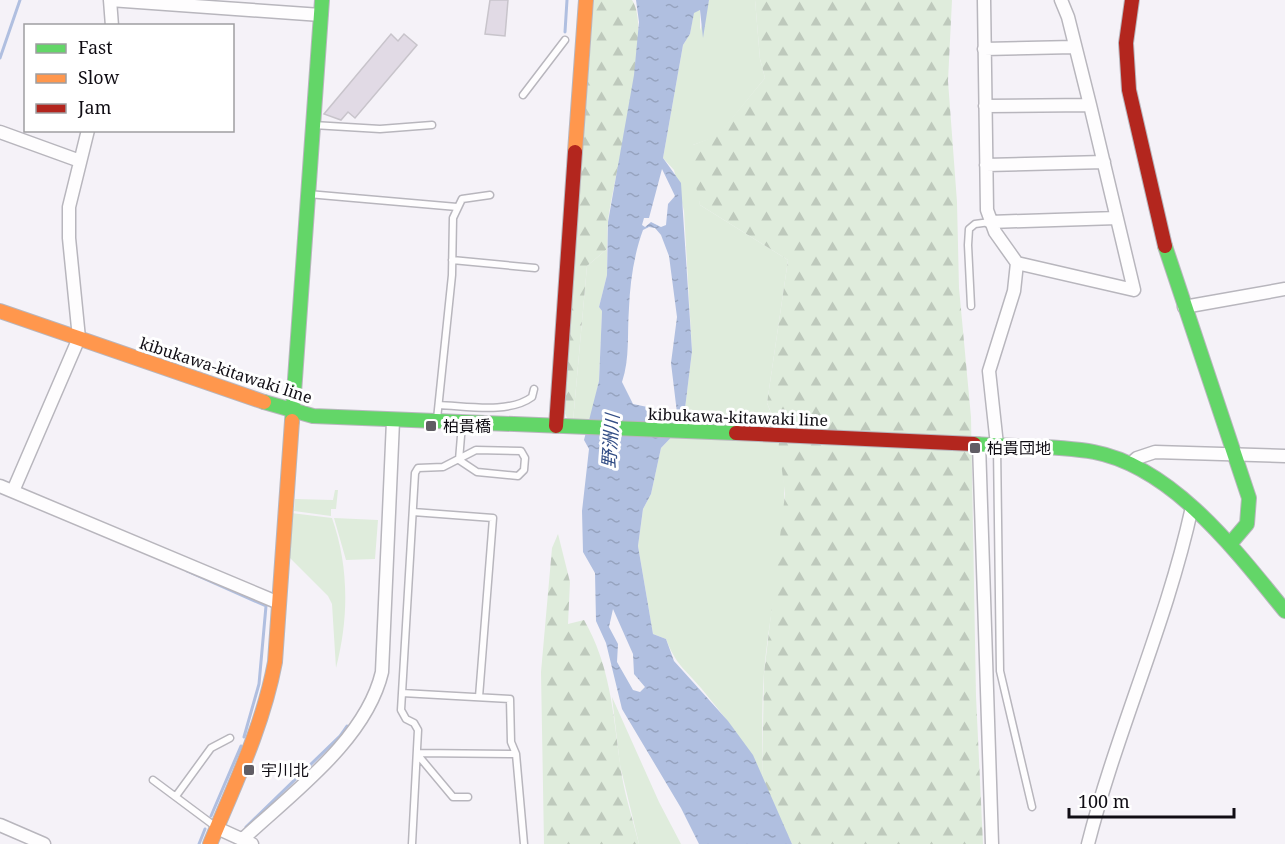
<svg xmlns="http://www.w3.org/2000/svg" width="1285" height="844" viewBox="0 0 1285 844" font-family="'Noto Serif','Noto Sans JP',serif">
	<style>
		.grass { fill: #dfecdc }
		.forest { fill: url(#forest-firs) }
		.water { fill: url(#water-ripples); fill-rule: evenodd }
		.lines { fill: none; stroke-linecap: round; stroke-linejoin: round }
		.stream { stroke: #b0bfe0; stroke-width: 3 }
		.building { fill: #e1dae5; stroke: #c8c4cb; stroke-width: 1.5 }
		.lane-casing { stroke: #b8b6bd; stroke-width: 9 }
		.street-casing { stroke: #b8b6bd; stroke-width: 15 }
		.fast-casing { stroke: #b8b6bd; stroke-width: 16 }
		.slow-casing { stroke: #b8b6bd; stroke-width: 16 }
		.jam-casing { stroke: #b8b6bd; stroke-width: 16 }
		.lane { stroke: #fefdfe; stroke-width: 6 }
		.street { stroke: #fefdfe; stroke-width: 12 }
		.fast { stroke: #63d668; stroke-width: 14 }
		.slow { stroke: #ff974d; stroke-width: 14 }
		.jam { stroke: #b3261e; stroke-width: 14 }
		.poi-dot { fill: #605d64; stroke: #fff; stroke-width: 2 }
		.labels { text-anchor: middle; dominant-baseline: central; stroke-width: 6; stroke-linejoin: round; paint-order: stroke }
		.street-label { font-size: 16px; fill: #100d14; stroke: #fff }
		.poi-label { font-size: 16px; fill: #100d14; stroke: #fff; text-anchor: start }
		.water-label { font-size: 18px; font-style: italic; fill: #324d85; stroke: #fff }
	</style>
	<defs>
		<pattern id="forest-firs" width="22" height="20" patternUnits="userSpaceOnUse" patternTransform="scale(1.5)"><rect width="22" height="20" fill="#dfecdc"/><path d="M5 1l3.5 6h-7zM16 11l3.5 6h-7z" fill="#bec9bc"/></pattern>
		<pattern id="water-ripples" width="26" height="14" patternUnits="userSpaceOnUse" patternTransform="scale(1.5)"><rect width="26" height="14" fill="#b0bfe0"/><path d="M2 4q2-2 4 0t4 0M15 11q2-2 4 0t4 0" fill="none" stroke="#96a3bf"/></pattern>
	</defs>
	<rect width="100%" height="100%" fill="#f5f2f8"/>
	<path class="grass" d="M709 0H755L760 59 765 78 718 136 693 145 700 205 788 260 767 403C804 487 771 585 764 673 761 709 763 746 762 782 749 745 726 719 701 688 684 668 676 665 666 639L653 634 638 546 643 509 651 494 661 448 683 425 692 351 684 211 674 170 663 158 683 45 690 34 694 12 700 10V31Z
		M607 249V275L599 307 602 311 599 381 590 422 573 421 587 266Z
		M335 490H338L336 509H331V516L294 511 295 499 333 500Z
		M291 513 332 518C349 566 349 618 336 668L332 604 328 596 289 557Z
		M334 518 378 520 375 559 346 560Z
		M612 697 659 802 681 844H639L620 765Z"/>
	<path class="forest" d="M594 0H632C654 32 613 177 608 222 607 231 608 240 607 249L587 266 573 421 567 418 563 409Z
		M755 0H952L948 81 957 202 959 288 971 417 976 696 983 844H792L762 782 764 674 785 494 776 424 767 403 788 260 700 205 691 164 693 145 718 135 765 78 760 59Z
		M558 534 570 582 568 624 584 620C610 665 613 712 620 763 623 790 632 817 639 844H544L541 672 552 548Z"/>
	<path class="water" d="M636 0H709L703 38 700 10 694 13 690 34 683 45 663 158 681 183 692 351 683 425 661 448 651 494 643 509 638 546 653 634 666 639 674 661 728 721 753 755 792 844H699L681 808 622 709 606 643 596 621 595 573 583 552 582 511 589 449 584 440 599 381 602 311 599 307 607 275 608 222 634 75 639 22ZM662 169 675 196 668 204 666 225 661 227 651 222 645 227 642 225 644 218H649ZM649 227 655 228 661 235 669 256 677 317 671 363 677 413 668 415 657 409 633 404 622 382C630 358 627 334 629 308 630 283 634 254 643 230ZM613 609 633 654 634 674 645 687 640 692 633 690 617 662 618 644 609 627Z"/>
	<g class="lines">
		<path class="stream" d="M565 32 567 0
			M0 58 20 0
			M187 571 266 606 259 684 244 737
			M211 816 241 746
			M246 827 340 736 347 726
			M199 844 205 829"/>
	</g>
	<path class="building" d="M490 0H508L505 36 485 34Z
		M391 34 398 41 404 34 417 45 355 118 348 112 341 120 324 114Z"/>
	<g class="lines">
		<defs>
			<path id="lane" d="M523 95 565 40
				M313 125 380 129 432 125
				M308 194 457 207
				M452 260 535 268
				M971 306 968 245 969 229 975 224 990 222
				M439 405C467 406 509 414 532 397L534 389
				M437 419 452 275 453 218 462 199 490 195
				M997 446 1000 671 1032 807
				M459 460 462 424
				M413 512 493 518 479 697
				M402 693 510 699 511 742 516 754 524 844
				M417 753 516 754
				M417 754 453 797H468
				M153 780 216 827
				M176 796 211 748 230 738
				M412 844 418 730 414 723 406 719 401 710 415 473 418 468 443 467 476 450 521 451 525 458 524 470 518 476 477 472 459 460"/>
			<path id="street" d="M110 0 321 15
				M110 0 112 26
				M984 0 987 210 995 232 1017 263 1134 290 1090 105 1068 17 1061 0
				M984 49 1074 47
				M985 106 1090 105
				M0 132 80 161
				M986 165 1104 162
				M990 222 1117 218
				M1184 307 1285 289
				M979 444 992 844
				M997 445 989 371 1014 291 1017 263
				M1130 464 1137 458 1155 452 1285 456
				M0 486 279 603
				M13 491 79 338 69 238V207L88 130
				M0 825 44 844
				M217 828 252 844
				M243 839C292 793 366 740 382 672L393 421
				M1088 844C1117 730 1167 622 1192 507"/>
			<path id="fast" d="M1165 246 1249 498 1247 524 1230 544
				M264 402 313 416 736 433
				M292 421 322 0
				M974 444C1011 447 1058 445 1094 452 1173 467 1237 552 1285 611"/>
			<path id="slow" d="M575 152 586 0
				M0 311 264 402
				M210 844C235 784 263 726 275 662L292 421"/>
			<path id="jam" d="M1132 0 1126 43 1129 90 1165 246
				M556 426 575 152
				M736 433 974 444"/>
		</defs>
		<use href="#lane" class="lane-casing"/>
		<use href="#street" class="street-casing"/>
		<use href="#fast" class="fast-casing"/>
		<use href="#slow" class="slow-casing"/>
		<use href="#jam" class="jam-casing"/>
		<use href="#lane" class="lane"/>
		<use href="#street" class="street"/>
		<use href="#fast" class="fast"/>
		<use href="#slow" class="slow"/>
		<use href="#jam" class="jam"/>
	</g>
	<g class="poi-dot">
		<rect x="425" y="420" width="12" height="12" rx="3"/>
		<rect x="969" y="442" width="12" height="12" rx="3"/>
		<rect x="243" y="764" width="12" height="12" rx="3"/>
	</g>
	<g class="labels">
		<g class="street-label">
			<text transform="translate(226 370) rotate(18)">kibukawa-kitawaki line</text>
			<text transform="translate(738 417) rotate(2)">kibukawa-kitawaki line</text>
		</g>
		<g class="poi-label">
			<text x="443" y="426">柏貴橋</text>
			<text x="987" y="448">柏貴団地</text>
			<text x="261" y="770">宇川北</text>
		</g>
		<g class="water-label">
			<text transform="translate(610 441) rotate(-86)">野洲川</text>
		</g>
	</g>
	<rect x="24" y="24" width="210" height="108" fill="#ffffff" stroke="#9f9ea1" stroke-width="1.5"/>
	<rect x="36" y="44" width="30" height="9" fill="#63d668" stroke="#9f9ea1" stroke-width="1.5"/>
	<text x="78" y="54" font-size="18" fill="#100d14">Fast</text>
	<rect x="36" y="74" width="30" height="9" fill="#ff974d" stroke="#9f9ea1" stroke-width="1.5"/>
	<text x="78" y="84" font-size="18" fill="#100d14">Slow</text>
	<rect x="36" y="104" width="30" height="9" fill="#b3261e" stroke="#9f9ea1" stroke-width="1.5"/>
	<text x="78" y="114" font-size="18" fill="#100d14">Jam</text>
	<path d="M1069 808v9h165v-9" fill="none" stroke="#100d14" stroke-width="3"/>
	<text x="1078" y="808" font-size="18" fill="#100d14" stroke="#ffffff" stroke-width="4.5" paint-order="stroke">100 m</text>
</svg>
